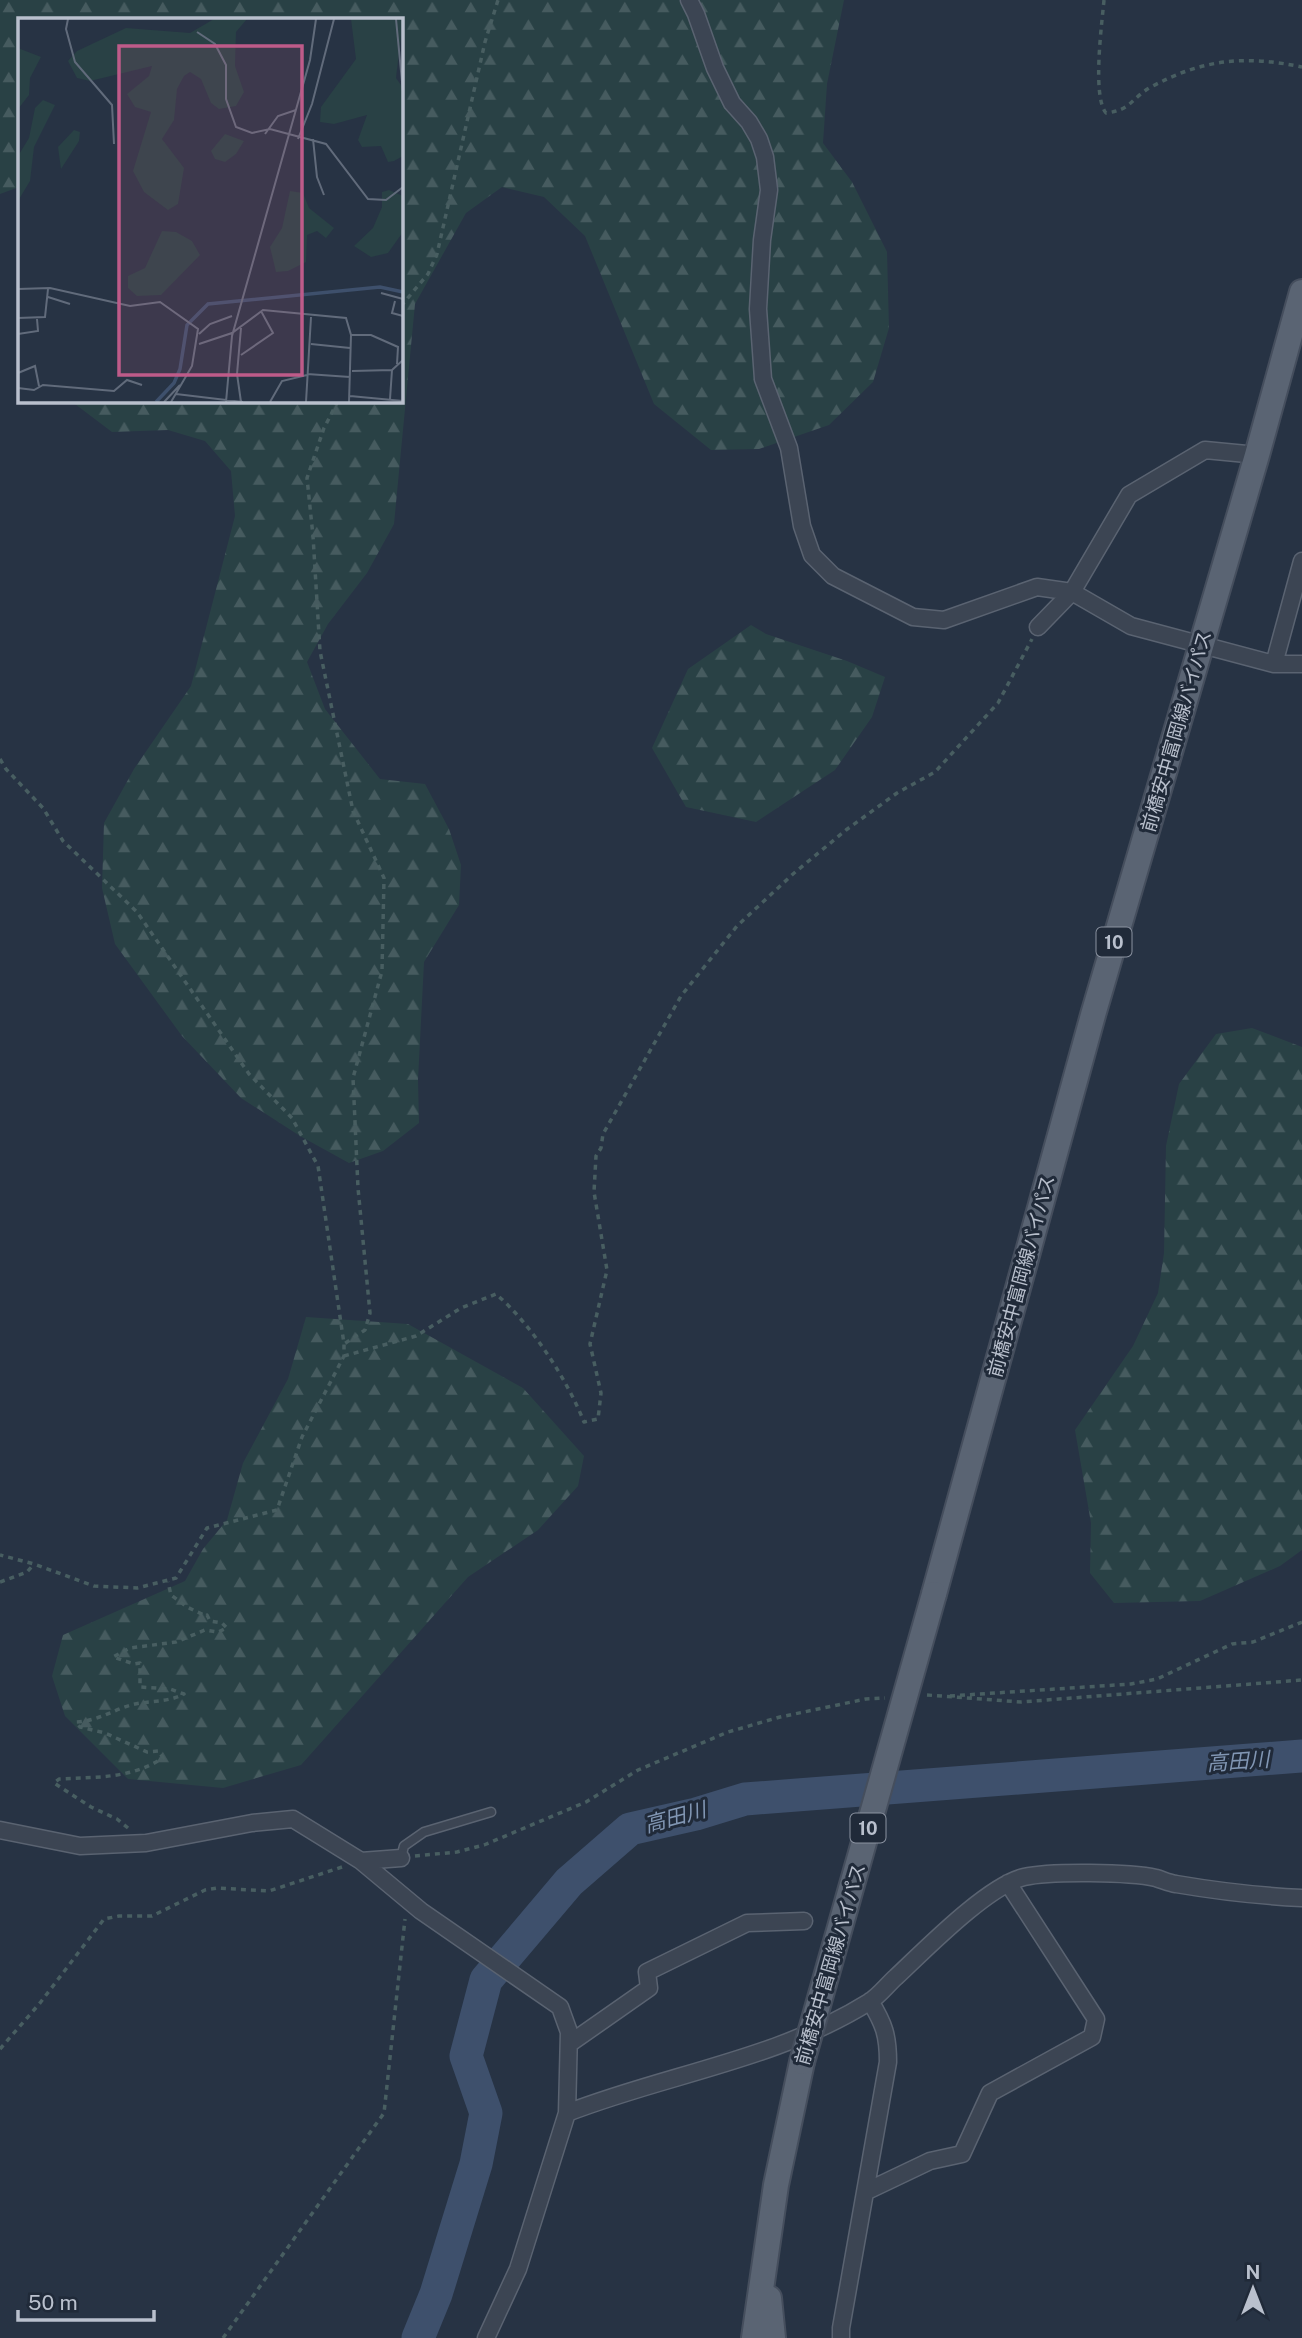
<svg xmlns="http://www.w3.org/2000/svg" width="1302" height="2338" viewBox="0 0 1302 2338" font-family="'Public Sans','Noto Sans JP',sans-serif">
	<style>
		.forest { fill: url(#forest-firs) }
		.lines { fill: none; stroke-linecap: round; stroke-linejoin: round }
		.river { stroke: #3e506c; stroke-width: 33 }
		.lane-casing { stroke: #5a6371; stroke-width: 11 }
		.street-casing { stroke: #5a6371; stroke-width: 19 }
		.primary-casing { stroke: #454e5d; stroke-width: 28 }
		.path { stroke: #485e61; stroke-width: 3.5; stroke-dasharray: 5 5; stroke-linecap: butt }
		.lane { stroke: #3c4553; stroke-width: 8 }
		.street { stroke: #3c4553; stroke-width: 16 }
		.primary { stroke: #5a6473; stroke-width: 24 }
		.primary-bridge-casing { stroke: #454e5d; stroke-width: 28; stroke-linecap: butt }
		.primary-bridge { stroke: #5a6473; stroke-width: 24 }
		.labels { text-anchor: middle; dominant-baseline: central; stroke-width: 6; stroke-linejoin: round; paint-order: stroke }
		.shield { fill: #202a39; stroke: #8b93a1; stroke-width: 2 }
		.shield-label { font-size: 18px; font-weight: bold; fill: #b9c0cd }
		.street-label { font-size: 19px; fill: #b9c0cd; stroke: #202a39 }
		.water-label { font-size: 21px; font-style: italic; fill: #8196b3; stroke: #202a39 }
		.inset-river { fill: none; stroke: #3e506c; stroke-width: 3.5 }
		.inset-road { fill: none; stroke: #616b7b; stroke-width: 2 }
		.view { fill: #be5b89; fill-opacity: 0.15; stroke: #be5b89; stroke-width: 3.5 }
		.inset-edge { fill: none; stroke: #b9c0cd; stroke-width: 3.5 }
	</style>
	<defs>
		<pattern id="forest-firs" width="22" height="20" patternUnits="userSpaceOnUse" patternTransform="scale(1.75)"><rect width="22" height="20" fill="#294145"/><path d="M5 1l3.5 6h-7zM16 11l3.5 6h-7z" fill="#465b5f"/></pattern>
	</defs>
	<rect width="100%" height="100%" fill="#273344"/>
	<path class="forest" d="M0 0H844L827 84 823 143 852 182 887 252 889 328 873 382 829 425 759 449 711 450 654 404 585 236 544 197 502 187 466 213 415 304 394 524 367 573 328 624 307 662 325 709 380 779 425 784 449 829 461 865 459 905 424 962 418 1080 419 1123 383 1151 349 1163 300 1136 241 1098 182 1036 115 944 102 888 104 823 134 769 191 686 235 516 231 471 205 441 168 430 112 432 71 401H401V19H19V187L0 194Z
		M751 625 766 634 847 661 885 677 872 717 835 770 756 822 686 807 652 748 688 669Z
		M1252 1028 1302 1047V1550L1280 1566 1200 1601 1114 1603 1090 1573 1091 1523 1075 1430 1133 1346 1158 1293 1164 1253 1166 1146 1179 1084 1216 1034Z
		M306 1317 408 1324 523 1388 584 1456 578 1486 538 1530 468 1577 301 1765 223 1788 128 1779 65 1716 52 1676 63 1635 185 1581 203 1549 227 1520 243 1463 288 1379Z"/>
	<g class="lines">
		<path class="river" d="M418 2338 436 2294 476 2164 486 2113 466 2056 486 1980 569 1882 630 1829 696 1814 745 1799 1302 1756"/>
		<defs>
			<path id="lane" d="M401 1858 404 1846 424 1832 491 1812"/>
			<path id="street" d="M689 0 696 14 715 68 732 103 749 122 759 139 765 157 769 190 762 240 758 309 763 379 789 448 802 526 812 555 833 576 913 617 944 620 1037 587 1072 592 1131 626 1274 664H1302
				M1038 627 1072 592 1129 495 1205 450 1257 455
				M1274 664 1302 561
				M0 1830 80 1846 146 1843 252 1823 293 1819 361 1861 421 1911 560 2007 569 2032 567 2113 518 2269 486 2338
				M361 1861 401 1858
				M569 2044 649 1988 647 1972 747 1923 804 1921
				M567 2113C667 2074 776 2060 869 2002 879 1996 887 1985 896 1977 925 1950 987 1886 1024 1877 1050 1871 1130 1872 1156 1878 1163 1880 1169 1883 1176 1884 1217 1891 1260 1896 1302 1898
				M865 2192 930 2161 962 2154 990 2093 1092 2037 1096 2019 1008 1883
				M841 2338V2328L888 2062C888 2035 884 2024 870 2001"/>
			<path id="primary" d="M934 1594 1093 1015 1257 455 1302 292
				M769 2298 773 2338
				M754 2338 776 2185 802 2062"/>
		</defs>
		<use href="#lane" class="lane-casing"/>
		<use href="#street" class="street-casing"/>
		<use href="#primary" class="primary-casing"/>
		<path class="path" d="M1104 0C1102 23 1092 96 1106 113 1132 110 1131 98 1151 87 1203 59 1245 55 1302 67
			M401 306 428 274 437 254 485 42 498 0
			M338 401 324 428 307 478 313 536 320 651 353 811 384 878 382 971 353 1078 358 1188 370 1313 365 1330 344 1344
			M0 759 6 769 43 808 63 841 137 912 249 1074 292 1118 318 1166 344 1344V1356L302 1437 277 1510 207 1528 176 1578 137 1588 94 1586 34 1564 0 1555
			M344 1356 416 1336 461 1308 496 1294C531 1324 567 1379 584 1422L598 1419 601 1393 590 1344 607 1270 594 1192 596 1156 601 1148 603 1134 681 996 737 926 793 874 846 830 897 793 935 772 998 703 1032 639
			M0 1582 27 1572 34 1564
			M927 1695 1021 1702 1302 1680
			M950 1696 1131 1684 1157 1679 1232 1644 1253 1642 1302 1622
			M128 1828 117 1819 91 1807 54 1783 59 1779C96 1777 130 1779 163 1758L159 1751 147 1752 105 1733 80 1727 76 1722C101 1721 118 1706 141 1703 156 1701 171 1701 184 1694L170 1689 140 1687V1663L134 1664 113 1657 130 1648 176 1642 205 1630 218 1632 227 1628 222 1623 210 1621 207 1615 206 1616 187 1607 171 1595 168 1582
			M415 1856 457 1852 484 1845 586 1802 638 1770 728 1732 780 1717 866 1699 885 1698
			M0 2049 40 2003 104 1919 119 1916H152L205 1890 217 1888 269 1891 342 1867
			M223 2338 384 2113 405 1919"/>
		<use href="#lane" class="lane"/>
		<use href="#street" class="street"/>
		<use href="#primary" class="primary"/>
		<defs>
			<path id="primary-bridge" d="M802 2062 934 1594"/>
		</defs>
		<use href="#primary-bridge" class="primary-bridge-casing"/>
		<use href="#primary-bridge" class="primary-bridge"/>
	</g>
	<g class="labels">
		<g class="shield">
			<rect x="1096.5" y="927.5" width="35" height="29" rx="5"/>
			<rect x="850.5" y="1813.5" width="35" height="29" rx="5"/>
		</g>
		<g class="shield-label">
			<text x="1114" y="942">10</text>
			<text x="868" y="1828">10</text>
		</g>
		<g class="street-label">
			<text transform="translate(1176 731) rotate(-74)">前橋安中富岡線バイパス</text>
			<text transform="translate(1021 1276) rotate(-75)">前橋安中富岡線バイパス</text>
			<text transform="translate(830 1964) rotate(-74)">前橋安中富岡線バイパス</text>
		</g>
		<g class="water-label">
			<text transform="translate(1238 1761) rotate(-4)">高田川</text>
			<text transform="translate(675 1817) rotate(-15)">高田川</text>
		</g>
	</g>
	<g transform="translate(18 18)">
		<rect width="385" height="385" fill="#273344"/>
		<path d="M196 1H229L218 14 217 48 226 74 218 88 201 91 193 85 183 61 172 54 166 58 159 71 156 102 144 121 166 150 160 186 150 192 126 174 115 153 133 94 117 89 109 76 131 58 134 48 72 63 59 60 50 43 59 33 108 10 172 15ZM333 1H385L378 60 385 70V138L376 143 370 144 363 128 344 129 340 122 349 97 316 106 302 104 303 89 338 41ZM0 30 23 39 12 60 11 77 0 91ZM25 82 37 87 16 129 12 163 0 183V138L11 120 17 90ZM56 112 62 114 61 123 43 151 40 129ZM207 116 226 123 218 136 207 144 197 141 193 133ZM371 172 385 178V214L370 235 353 239 336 228 355 210 364 189V174ZM272 173 285 175 291 190 316 210 308 220 299 213 289 217 288 244 270 253 258 254 252 229 264 210ZM144 213 158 214 174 223 182 237 143 277 119 278 110 270V258L127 250Z" fill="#294145"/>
		<path class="inset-river" d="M138 384 156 365 162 351 169 307 190 286 362 269 385 274"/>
		<path class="inset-road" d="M50 1 48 11 57 44 94 87 96 126M378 1 385 74M179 14 197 26 208 47V81L218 109 234 115 252 111 308 126 350 181 368 182 385 169M247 116 260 98 278 92M280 121 294 86 316 1M295 121 299 159 306 177M0 271 32 270 112 288 142 284 180 311 174 348 153 384M363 275 385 281M30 279 52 286M377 283 374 295 385 298M0 300 27 299 30 271M0 316 20 313 19 301M181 316 192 306 214 298M333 317H353L380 329 379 346M181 326 214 315 245 292 328 300 333 317 331 384M293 326 332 330M223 337 255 315 243 293M334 353 374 352 385 342M0 355 17 348 21 368M289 356 332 359M0 370 16 372 25 367 96 373 109 362 124 367M158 376 225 384M332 378 385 383M372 381 374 352M146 384 162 367M208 384 214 318 292 42 298 1M223 384 219 356 223 310M252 384 264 363 289 357M288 384 293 299"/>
		<path class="view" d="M101 28H284V357H101Z"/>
		<rect width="385" height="385" class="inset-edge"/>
	</g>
	<g transform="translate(1253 2289)" stroke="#202a39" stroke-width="5" paint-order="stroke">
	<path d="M0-5L12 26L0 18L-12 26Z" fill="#b9c0cd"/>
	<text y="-10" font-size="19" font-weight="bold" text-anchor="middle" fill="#b9c0cd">N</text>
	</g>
	<path d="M18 2310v10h136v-10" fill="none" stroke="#b9c0cd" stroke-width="3.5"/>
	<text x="28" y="2310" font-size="21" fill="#b9c0cd" stroke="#202a39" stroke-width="5" paint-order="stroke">50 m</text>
</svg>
